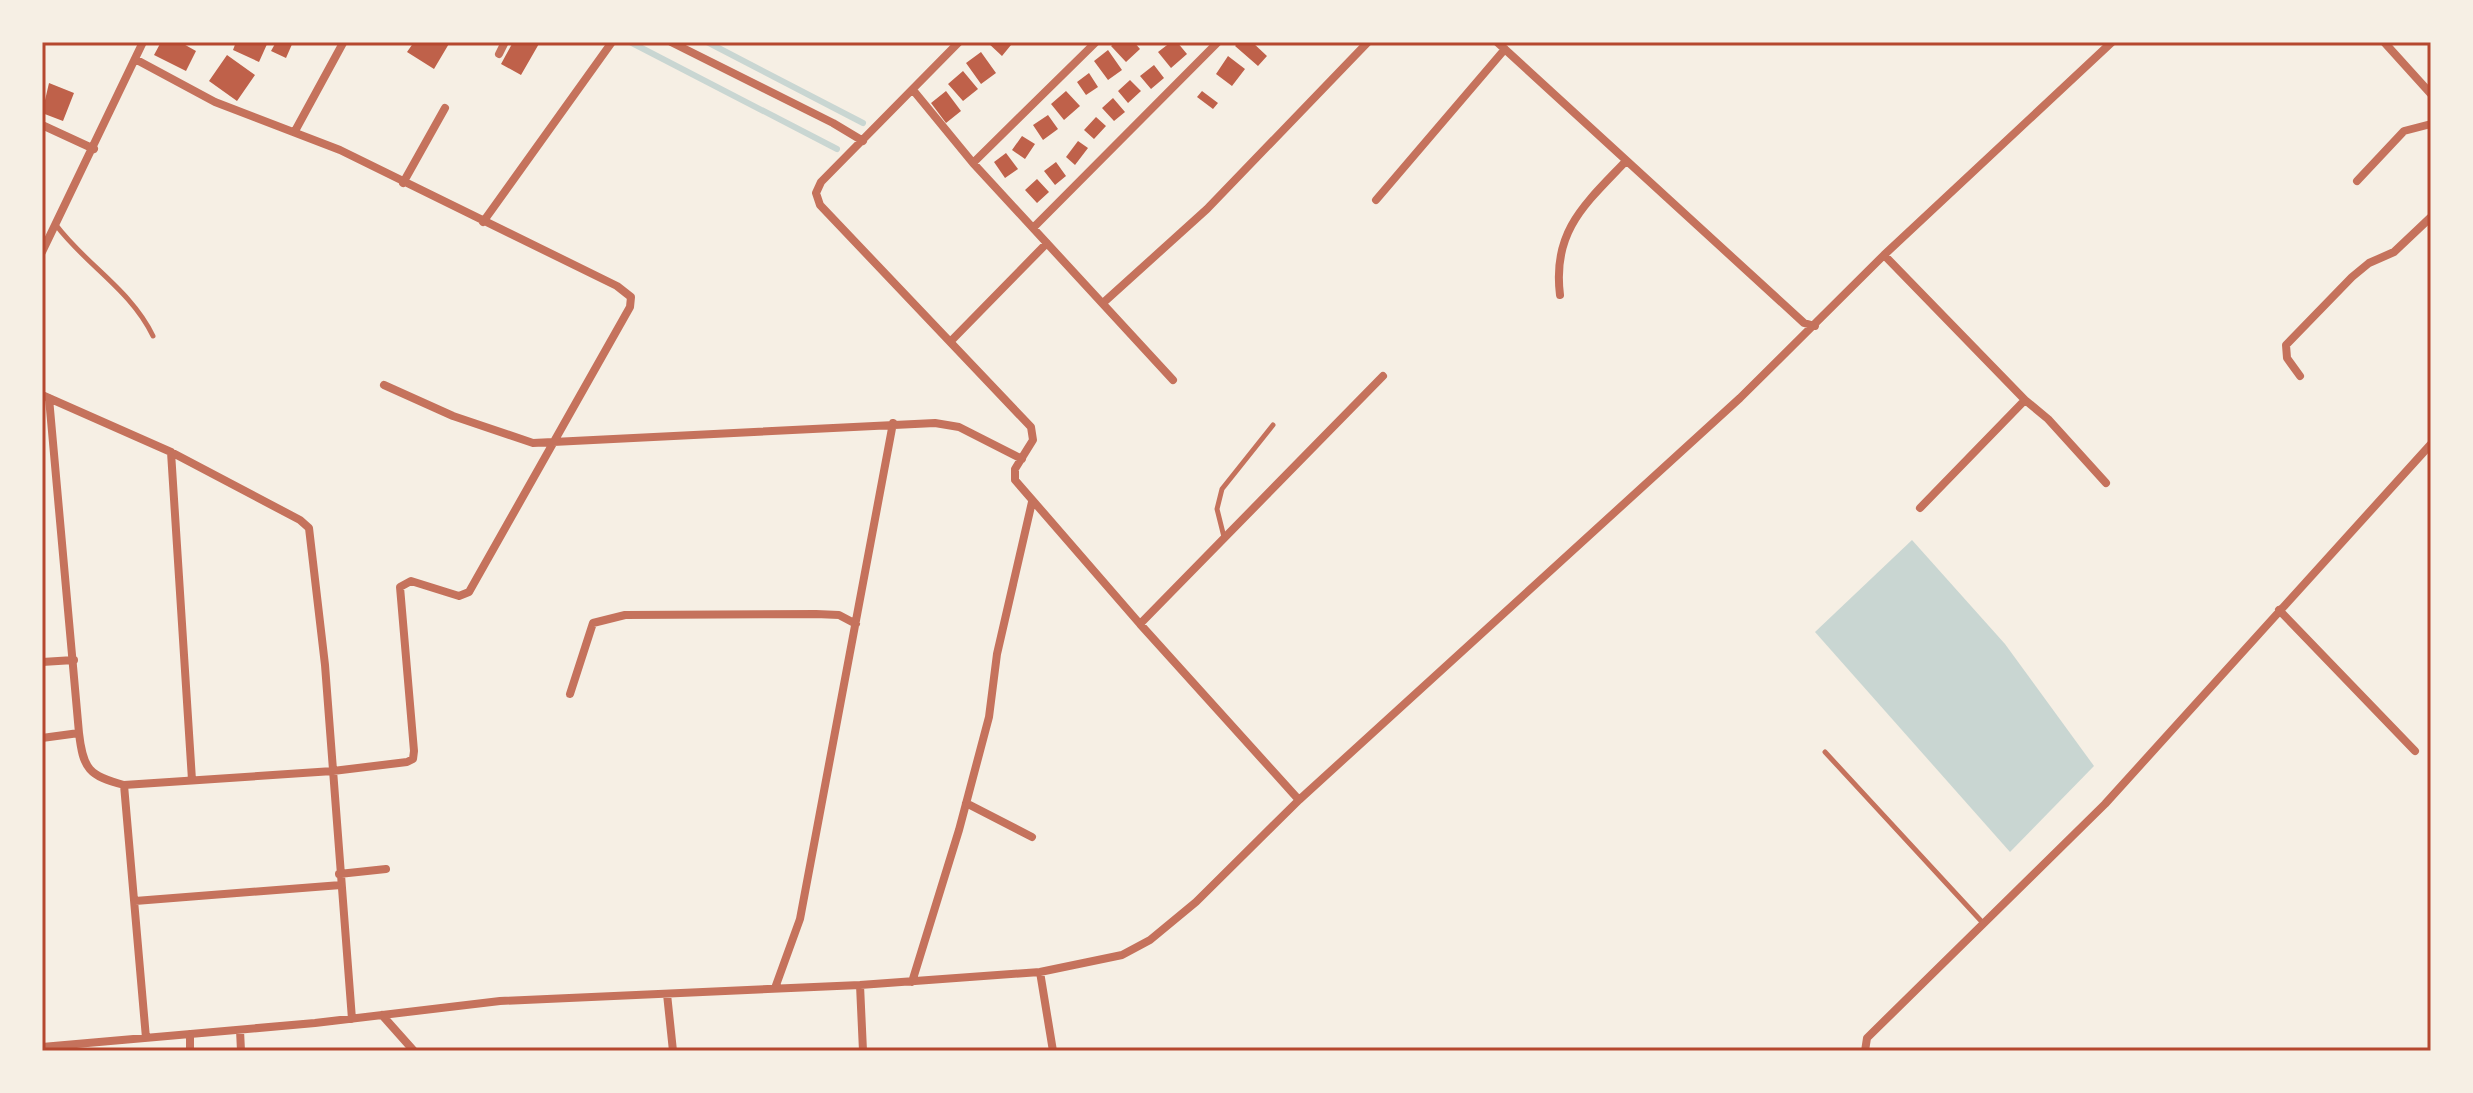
<svg xmlns="http://www.w3.org/2000/svg" width="2473" height="1093" viewBox="0 0 2473 1093" font-family="Signika,sans-serif">
	<style>
		.water { fill: #c9d6d2 }
		.lines { fill: none; stroke-linecap: round; stroke-linejoin: round }
		.stream { stroke: #c9d6d2; stroke-width: 6 }
		.building { fill: #bf614a }
		.service { stroke: #c5725c; stroke-width: 5 }
		.minor { stroke: #c5725c; stroke-width: 8 }
		.neatline { fill: none; stroke: #b5482f; stroke-width: 3 }
	</style>
	<rect width="100%" height="100%" fill="#f6efe4"/>
	<path class="water" d="M1912 540 2005 644 2094 766 2010 852 1815 632Z"/>
	<g class="lines">
		<path class="stream" d="M630 42 837 149
			M707 42 863 123"/>
	</g>
	<path class="building" d="M161 42H180L196 51 186 71 154 55Z
		M236 42H268L259 62 233 50Z
		M276 42H293L286 58 271 51Z
		M414 42H450L434 69 407 52Z
		M513 42H540L521 75 501 64Z
		M987 42H1008L1011 45 1002 56Z
		M1116 42H1134L1140 49 1126 62 1111 46Z
		M1171 42H1177L1187 54 1171 68 1158 52Z
		M1239 42H1252L1267 56 1258 66 1235 46Z
		M1108 50 1122 70 1108 80 1094 61Z
		M981 52 996 73 981 84 966 63Z
		M227 55 255 75 237 101 209 81Z
		M1228 56 1245 69 1232 86 1216 74Z
		M1154 65 1164 78 1151 89 1140 76Z
		M963 71 978 89 963 101 948 84Z
		M1089 73 1098 87 1086 95 1077 82Z
		M1130 80 1141 91 1128 103 1118 91Z
		M49 83 74 93 63 121 42 113Z
		M946 91 961 111 946 123 931 103Z
		M1066 91 1080 106 1064 120 1051 104Z
		M1202 91 1218 103 1213 109 1197 97Z
		M1113 98 1125 112 1114 121 1102 108Z
		M1048 115 1058 129 1043 140 1033 125Z
		M1096 117 1106 126 1094 139 1084 130Z
		M1022 136 1035 144 1025 159 1012 150Z
		M1078 141 1088 148 1075 165 1066 157Z
		M1006 153 1018 169 1005 178 994 162Z
		M1056 162 1066 176 1055 185 1044 171Z
		M1037 179 1049 192 1037 203 1025 190Z"/>
	<g class="lines">
		<path class="service" d="M56 225C86 265 131 290 153 336
			M1224 537 1217 509 1222 489 1273 425
			M1825 752 1983 923"/>
		<path class="minor" d="M671 42 833 123 863 141
			M959 42 821 182 816 193 820 205 1031 427 1033 440 1015 469V480L1140 624
			M1497 42 1804 323 1815 326
			M2384 42 2431 94
			M499 54 505 42
			M913 90 973 163 1173 380
			M42 125 94 149
			M295 131 343 43
			M973 163 1096 42
			M2357 181 2404 131 2431 124
			M403 183 445 108
			M1376 200 1505 49
			M483 222 612 42
			M1033 228 1218 42
			M42 252 143 42
			M1884 255 2025 400 1920 508
			M1560 295C1552 231 1585 204 1626 161
			M1103 303 1207 209 1368 42
			M951 341 1047 243
			M2300 376 2287 358 2286 345 2352 277 2369 263 2394 252 2431 217
			M384 385 453 416 533 443 935 423 959 427 1022 459
			M42 395 171 452 300 520 309 528 325 665 352 1019
			M49 398 79 733C83 769 89 776 124 785L333 771 407 762 413 759 414 751 400 587 411 581 459 596 469 592 630 307 631 297 617 286 340 150 215 102 135 59
			M2025 400 2048 419 2106 483
			M171 452 192 780
			M2279 610 2415 751
			M42 662 74 660
			M570 694 593 623 625 615 816 614 839 615 856 624
			M42 738 79 733
			M124 785 146 1038
			M1299 800 1140 624 1383 376
			M966 803 1032 837
			M339 874 386 869
			M135 901 341 885
			M1040 972 1053 1051
			M912 982 959 830 989 717 997 654 1032 502
			M860 985 863 1051
			M775 988 800 919 893 423
			M667 994 673 1051
			M382 1015 414 1051
			M240 1030 241 1051
			M190 1034V1051
			M42 1047 315 1023 500 1001 860 985 1040 972 1122 955 1150 940 1196 902 1299 800 1740 398 1884 255 2112 42
			M1865 1051 1867 1038 2105 804 2431 444"/>
	</g>
	<rect width="2473" height="1093" fill="none" stroke="#f6efe4" stroke-width="88"/>
	<rect x="44" y="44" width="2385" height="1005" class="neatline"/>
</svg>
